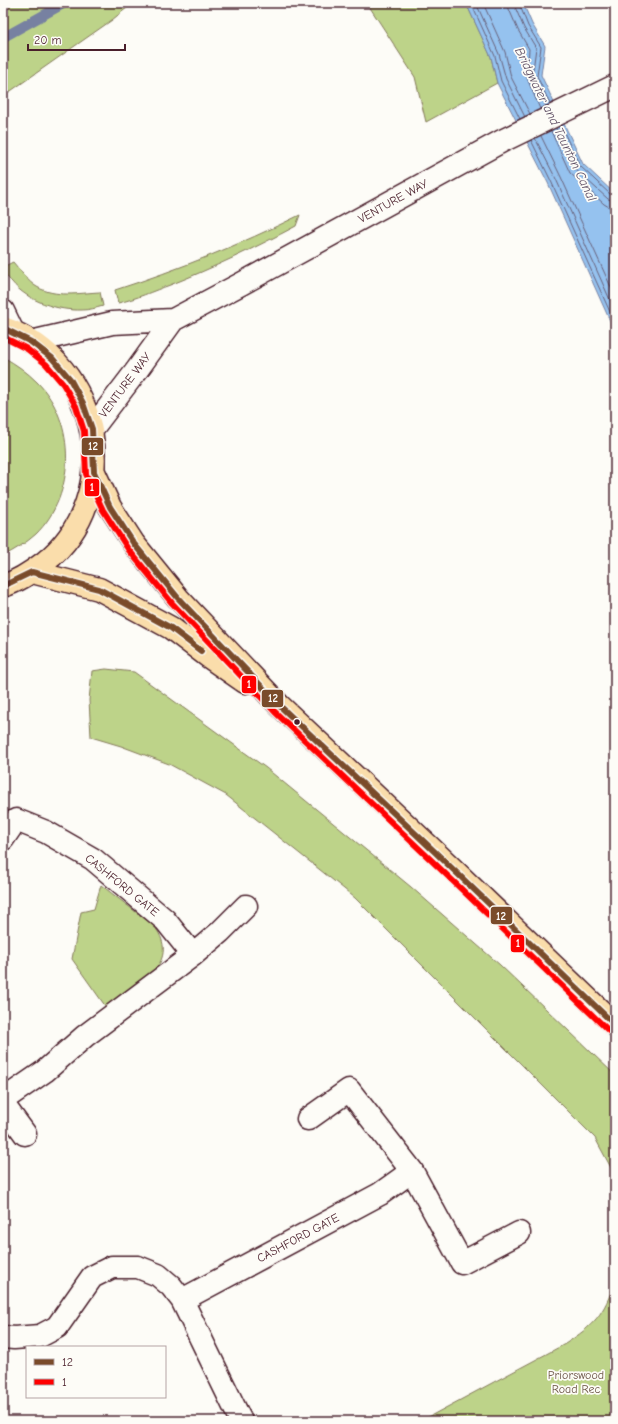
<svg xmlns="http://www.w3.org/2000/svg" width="618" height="1424" viewBox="0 0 618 1424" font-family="'Comic Neue',sans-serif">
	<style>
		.green { fill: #bdd389; stroke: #84795a }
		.water { fill: #95c2ef; stroke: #7781a1 }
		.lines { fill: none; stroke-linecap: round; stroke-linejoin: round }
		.shore { stroke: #686079; stroke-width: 1 }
		.stream { stroke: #7781a1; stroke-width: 10 }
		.minor-casing { stroke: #4a1f2b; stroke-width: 25 }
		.major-casing { stroke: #4a1f2b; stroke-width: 25 }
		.minor { stroke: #fdfcf7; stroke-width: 22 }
		.major { stroke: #faddab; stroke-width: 22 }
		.bus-1-casing { stroke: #fdfcf7; stroke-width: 9 }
		.bus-2-casing { stroke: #fdfcf7; stroke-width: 9 }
		.bus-1 { stroke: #7a4b2a; stroke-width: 6 }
		.bus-2 { stroke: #f00; stroke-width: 6 }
		.bus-dot { fill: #4a1f2b; stroke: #fdfcf7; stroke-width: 1.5 }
		.labels { text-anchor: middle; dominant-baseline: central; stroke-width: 3.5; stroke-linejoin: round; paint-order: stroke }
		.street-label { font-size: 12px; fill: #4a1f2b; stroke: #fdfcf7 }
		.park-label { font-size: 12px; fill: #6c5547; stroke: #fdfcf7 }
		.water-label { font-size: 13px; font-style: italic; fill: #605066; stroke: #fdfcf7 }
		.line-badge { stroke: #fdfcf7; stroke-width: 1.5 }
		.badge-label { font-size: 11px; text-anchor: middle; font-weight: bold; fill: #fff }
	</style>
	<rect width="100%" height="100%" fill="#fdfcf7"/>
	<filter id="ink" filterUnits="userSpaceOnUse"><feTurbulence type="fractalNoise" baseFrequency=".025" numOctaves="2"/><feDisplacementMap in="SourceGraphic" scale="8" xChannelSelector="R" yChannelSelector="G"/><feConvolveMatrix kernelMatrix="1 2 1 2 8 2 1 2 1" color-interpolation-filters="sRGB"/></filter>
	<g filter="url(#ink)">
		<path class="green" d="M3 3H133L112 20 5 95Z
			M367 3H466L491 57 497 83 426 122 415 77Z
			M300 215 296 226C255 248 213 268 170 285 153 291 136 299 118 303L115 290C180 269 239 245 300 215Z
			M13 262C20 270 28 282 37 287 56 298 79 293 100 292L103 306C96 308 89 310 82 310 58 311 27 301 12 282 8 278 3 273 3 267Z
			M3 357C16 364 27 372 37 382 77 422 76 495 36 534 26 543 15 550 3 556Z
			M106 669 134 672 266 768 411 887 500 965 615 1075V1175L595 1138 355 898 344 889 226 795 169 764 121 746 91 737 89 700 92 671Z
			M101 885 154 926C165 940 167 954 156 969L106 1007 72 959 81 912 94 909Z
			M615 1281V1421H421L565 1344C594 1325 604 1315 615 1281Z"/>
		<path class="water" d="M466 3H523L532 24 545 46 541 75 583 164 615 194V332L548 183 497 83 491 57Z"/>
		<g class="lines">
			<path class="shore" d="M471 3 495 56 501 81 520 119
				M476 3 499 54 506 79 525 117
				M483 3 505 52 511 77 530 114
				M508 3 509 9 518 30 529 49 527 78 540 109
				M514 3 515 7 524 28 536 48 532 77 546 106
				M519 3 528 26 541 47 537 76 550 104
				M561 126 580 166 611 195 615 196
				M556 128 576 170 608 199 615 201
				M551 131 570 173 604 204 609 207H615
				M541 136 561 177 615 296
				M535 138 556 179 615 311
				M531 140 551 181 615 323"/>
			<path class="stream" d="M4 37 65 3"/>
			<defs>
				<path id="minor" d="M3 311 13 332
					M31 342 112 323 173 320 241 284 502 141 615 86
					M92 429 137 370 173 320
					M3 839 16 820 46 832 93 859 165 920 193 955 220 932 246 906
					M3 1100 45 1071 85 1036 193 955
					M3 1104 25 1134
					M412 1171 462 1263 519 1233
					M182 1300 241 1421
					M3 1337 14 1338 40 1336 57 1327 92 1277 112 1267H138L158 1275 171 1286 182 1300 380 1194 412 1171 349 1090 308 1119"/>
				<path id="major" d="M3 328C102 362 126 497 45 562 32 572 19 581 3 586
					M94 472 110 507 134 544 178 598 280 706 435 852 615 1025
					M32 572 99 589 171 628 209 657 245 682"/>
			</defs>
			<use href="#minor" class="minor-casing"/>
			<use href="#major" class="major-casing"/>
			<use href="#minor" class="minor"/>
			<use href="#major" class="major"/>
			<defs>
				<path id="bus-1" d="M3 328 31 342 52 358 70 379 83 403 92 429 94 472 110 507 134 544 178 598 280 706 435 852 615 1025
					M3 586 32 572 99 589 171 628 201 651"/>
				<path id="bus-2" d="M3 337 27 349 46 364 63 384 76 406 84 431 86 474 103 510 128 549 172 603 275 712 429 858 609 1031"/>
			</defs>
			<use href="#bus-1" class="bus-1-casing"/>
			<use href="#bus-2" class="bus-2-casing"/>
			<use href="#bus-1" class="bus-1"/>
			<use href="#bus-2" class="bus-2"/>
		</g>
	</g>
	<circle class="bus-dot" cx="297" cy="722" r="3.5"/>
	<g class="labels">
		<g class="street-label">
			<text transform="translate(393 201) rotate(-29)">VENTURE WAY</text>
			<text transform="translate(125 385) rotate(-53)">VENTURE WAY</text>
			<text transform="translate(122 885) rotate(39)">CASHFORD GATE</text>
			<text transform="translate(298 1238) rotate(-28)">CASHFORD GATE</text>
		</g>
		<g class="park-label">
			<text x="576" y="1375">Priorswood<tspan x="576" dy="14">Road Rec</tspan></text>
		</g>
		<g class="water-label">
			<text transform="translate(556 124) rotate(64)">Bridgwater and Taunton Canal</text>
		</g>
	</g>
	<g class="line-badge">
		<rect x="81" y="437" width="23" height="19" rx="4" fill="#7a4b2a"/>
		<rect x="84" y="478" width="16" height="19" rx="4" fill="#f00"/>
		<rect x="241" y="675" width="16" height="19" rx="4" fill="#f00"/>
		<rect x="261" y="689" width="23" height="19" rx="4" fill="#7a4b2a"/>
		<rect x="490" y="906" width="23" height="19" rx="4" fill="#7a4b2a"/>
		<rect x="510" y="934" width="15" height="19" rx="4" fill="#f00"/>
	</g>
	<g class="badge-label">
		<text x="93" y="450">12</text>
		<text x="92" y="491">1</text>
		<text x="249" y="688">1</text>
		<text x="273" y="702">12</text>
		<text x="501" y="920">12</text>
		<text x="518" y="947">1</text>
	</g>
	<rect width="618" height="1424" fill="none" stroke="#fdfcf7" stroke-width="16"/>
	<rect x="8" y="8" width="602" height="1408" fill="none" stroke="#4a1f2b" stroke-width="1.5" filter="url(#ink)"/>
	<rect x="26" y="1346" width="140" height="52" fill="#fdfcf7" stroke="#b5a4a5"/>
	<rect x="34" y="1359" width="20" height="6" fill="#7a4b2a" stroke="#b5a4a5"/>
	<text x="62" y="1366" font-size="12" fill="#4a1f2b">12</text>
	<rect x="34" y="1379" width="20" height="6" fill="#ff0000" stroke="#b5a4a5"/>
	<text x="62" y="1386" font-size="12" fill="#4a1f2b">1</text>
	<path d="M28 44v6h97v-6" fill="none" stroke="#4a1f2b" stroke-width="2"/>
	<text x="34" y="44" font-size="12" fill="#4a1f2b" stroke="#fdfcf7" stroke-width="3" paint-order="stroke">20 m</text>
</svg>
